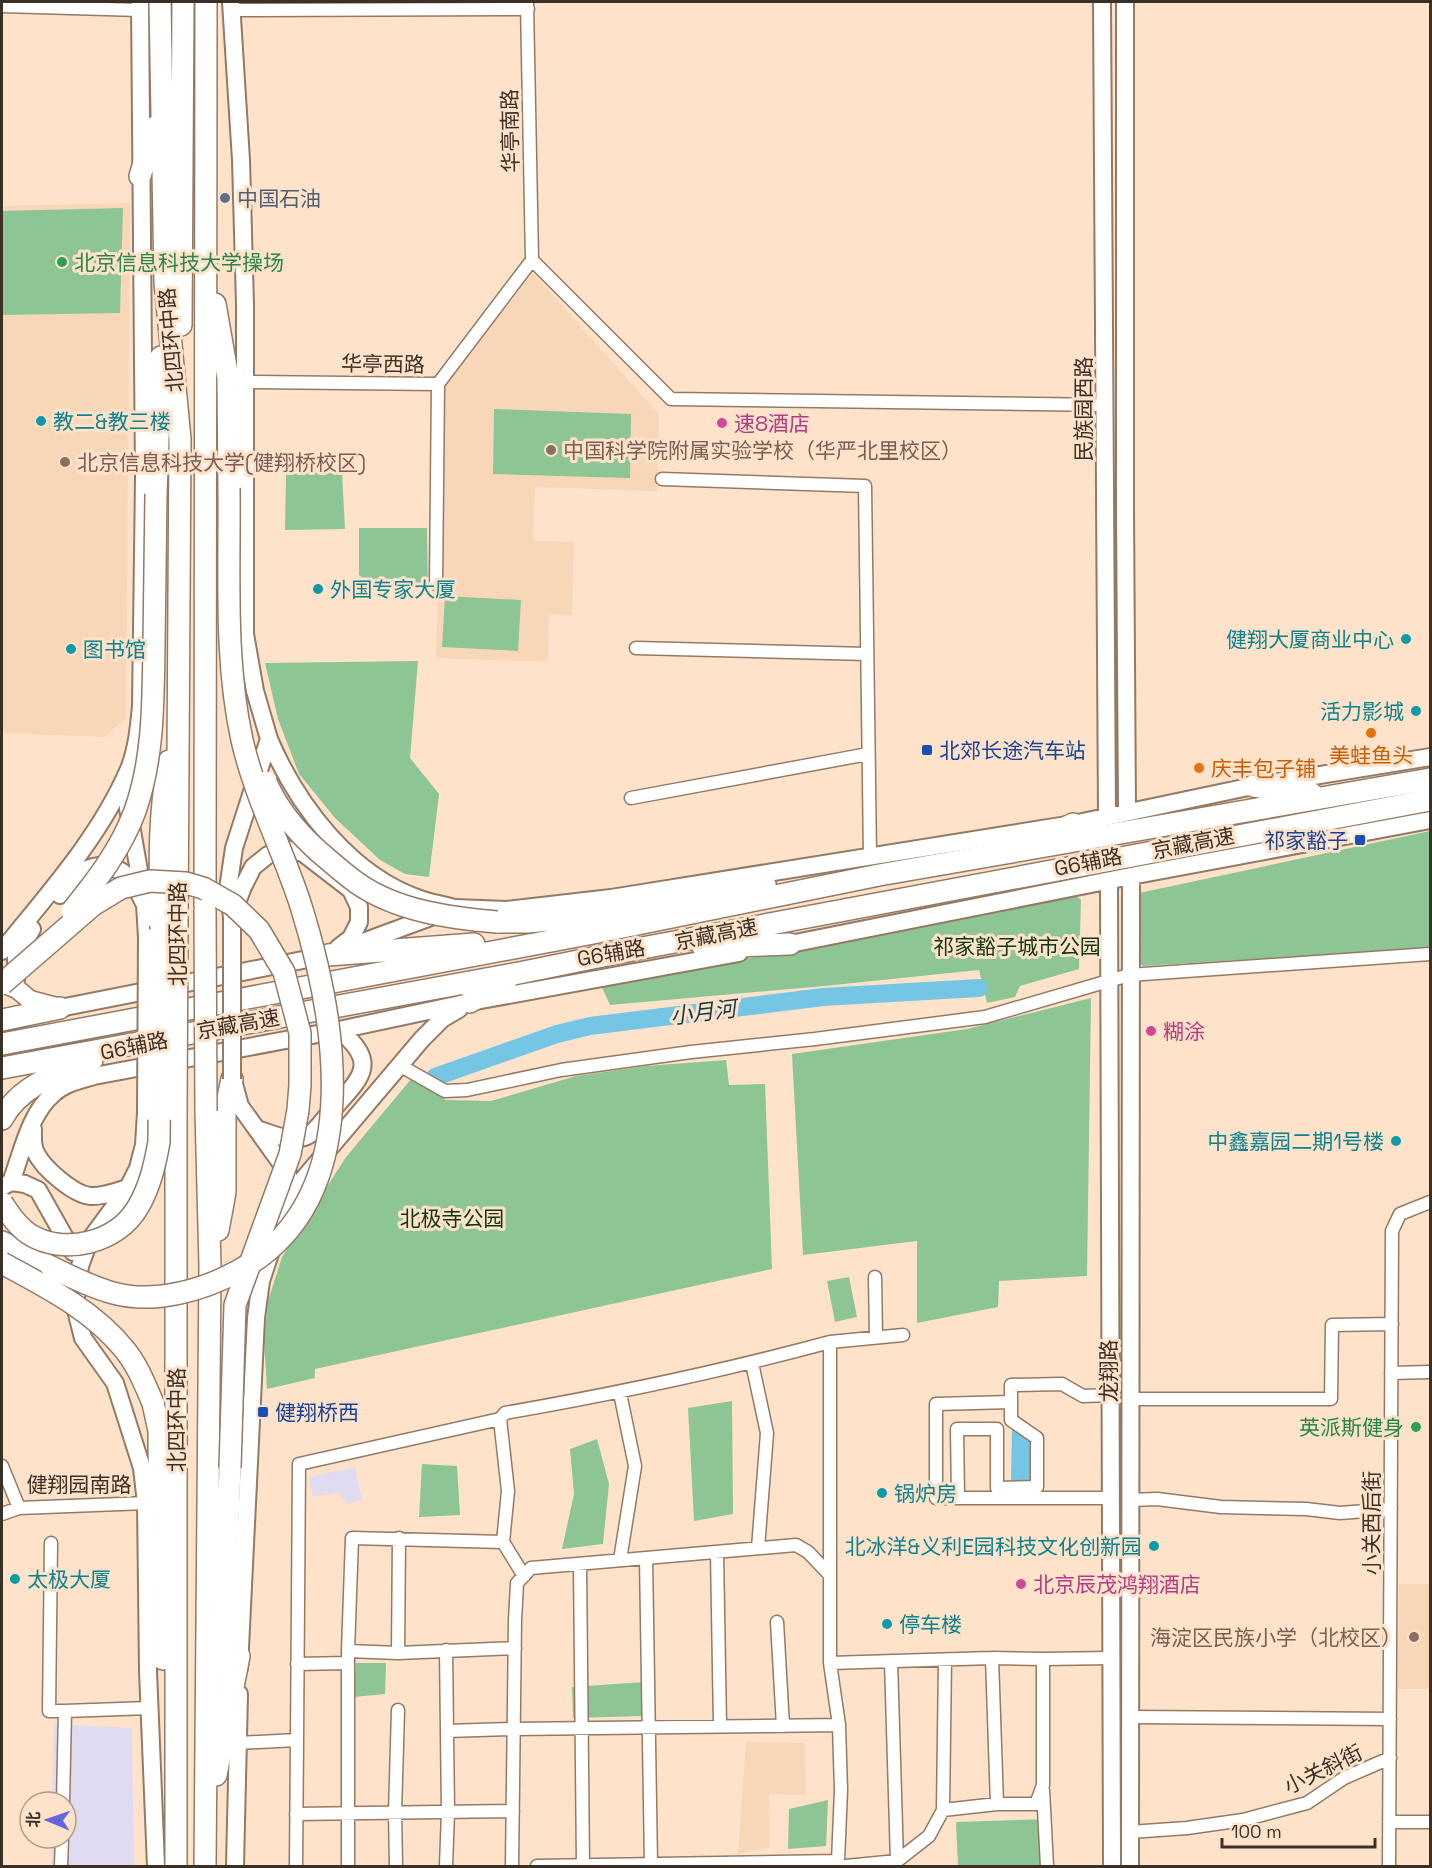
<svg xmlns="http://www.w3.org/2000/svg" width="1432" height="1868" viewBox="0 0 1432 1868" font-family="'Space Grotesk','Noto Sans SC',sans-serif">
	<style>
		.industrial { fill: #e0dbf0 }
		.built { fill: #f8d6b8 }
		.green { fill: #8ec594 }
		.water { fill: #75c5e5 }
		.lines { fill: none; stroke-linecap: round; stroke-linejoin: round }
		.river { stroke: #75c5e5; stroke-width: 18 }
		.street-casing { stroke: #947a64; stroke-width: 15 }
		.secondary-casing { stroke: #947a64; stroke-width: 20 }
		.primary-casing { stroke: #947a64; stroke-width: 21 }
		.highway-casing { stroke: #947a64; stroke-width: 24 }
		.street { stroke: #fff; stroke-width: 12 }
		.secondary { stroke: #fff; stroke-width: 16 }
		.primary { stroke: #fff; stroke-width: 18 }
		.highway { stroke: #fff; stroke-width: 21 }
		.secondary-bridge-casing { stroke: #947a64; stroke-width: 20; stroke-linecap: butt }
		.highway-bridge-casing { stroke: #947a64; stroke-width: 24; stroke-linecap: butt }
		.secondary-bridge { stroke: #fff; stroke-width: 16 }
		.highway-bridge { stroke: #fff; stroke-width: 21 }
		.service-dot { fill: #5c6f8a; stroke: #ffe2ca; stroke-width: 2 }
		.leisure-dot { fill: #2e9e5b; stroke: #ffe2ca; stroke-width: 2 }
		.culture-dot { fill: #0f9aa8; stroke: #ffe2ca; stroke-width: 2 }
		.hotel-dot { fill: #d1479c; stroke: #ffe2ca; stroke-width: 2 }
		.education-dot { fill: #8d6e63; stroke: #ffe2ca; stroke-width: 2 }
		.food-dot { fill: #e8710a; stroke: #ffe2ca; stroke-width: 2 }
		.transit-dot { fill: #1a4fb4; stroke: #ffe2ca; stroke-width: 2 }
		.labels { text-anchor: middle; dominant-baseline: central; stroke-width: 6; stroke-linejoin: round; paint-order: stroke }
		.street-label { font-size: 21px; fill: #3b3026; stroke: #ffe2ca }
		.service-label { font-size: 21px; fill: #4e5e75; stroke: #ffe2ca; text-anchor: start }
		.leisure-label { font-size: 21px; fill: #27864d; stroke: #ffe2ca; text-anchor: start }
		.culture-label { font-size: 21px; fill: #0d838f; stroke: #ffe2ca; text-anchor: start }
		.hotel-label { font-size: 21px; fill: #b23c85; stroke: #ffe2ca; text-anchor: start }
		.education-label { font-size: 21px; fill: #785e54; stroke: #ffe2ca; text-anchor: start }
		.transit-label { font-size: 21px; fill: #164399; stroke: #ffe2ca; text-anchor: start }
		.food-label { font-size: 21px; fill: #c56008; stroke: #ffe2ca }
		.park-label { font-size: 21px; fill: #0d3616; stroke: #ffe2ca }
		.water-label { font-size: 22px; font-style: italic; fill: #123845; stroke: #ffe2ca }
	</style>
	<rect width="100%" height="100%" fill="#ffe2ca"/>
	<path class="industrial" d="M355 1467 362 1500 347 1504 339 1493 313 1497 309 1477Z
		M54 1724 132 1728 134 1866H51V1838H66V1802H52Z"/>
	<path class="built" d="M130 203 126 718 105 737 2 733V206Z
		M533 273 659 414 657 491 535 487 533 541 574 542 572 615 549 614 548 662 436 658 444 387Z
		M1399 1584H1430V1689H1398Z
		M746 1742 805 1743 806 1795 769 1794 770 1847 738 1854Z"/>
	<path class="green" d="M123 208 120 313 2 315V211Z
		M494 409 631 414 630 478 493 474Z
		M342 472 345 529 285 530 286 474Z
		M359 528H427L428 586 374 587 359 575Z
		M445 596 521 600 518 651 442 647Z
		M418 661 410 758 439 794 429 877 405 874 380 860 335 818 299 774 278 719 265 663Z
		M1430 831V948L1143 966 1137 961 1139 893Z
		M1074 894 1081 900 1079 969 1020 986 1015 997 987 1003 979 970 824 986 610 1005 601 985 821 945Z
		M1091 998 1087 1276 999 1281 998 1307 917 1323V1241L803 1255 792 1054 967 1029Z
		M726 1060 729 1085 765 1084 772 1269 315 1369V1378L267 1389 264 1341 268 1301 282 1257 346 1157 417 1072 435 1084 445 1100 491 1101 576 1076 646 1066Z
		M849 1277 857 1317 835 1322 827 1281Z
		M732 1401 733 1514 694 1521 688 1408Z
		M597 1439 609 1484 603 1544 562 1549 574 1494 570 1449Z
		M422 1464 457 1466 460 1515 419 1517Z
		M356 1663H386L385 1694 354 1697Z
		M644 1682 643 1716 573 1718 572 1687Z
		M828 1800 826 1846 788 1849 789 1809Z
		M1050 1819 1045 1866H958L956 1822Z"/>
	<path class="water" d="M1012 1427 1033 1441 1032 1482H1011Z"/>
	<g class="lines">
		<path class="river" d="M435 1077 557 1034 590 1026 823 997 979 988"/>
		<defs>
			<path id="street" d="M527 3 532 260
				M2 6 140 10
				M231 10 528 9
				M532 260 671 399 1106 405
				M245 382 438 384
				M438 384 532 260
				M662 479 865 486 870 855
				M436 584 438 384
				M636 648 867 654
				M631 798 868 754
				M399 1065 445 1091 467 1090 561 1070 691 1052 815 1039 985 1017 1129 975 1430 954
				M875 1277 876 1337
				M830 1342 903 1335
				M752 1363 767 1433 758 1548
				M1391 1373 1430 1372
				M620 1393 635 1466 620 1560
				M1130 1399H1331L1332 1325 1392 1324
				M2 1466 19 1508
				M958 1498 957 1429H997V1488L1037 1487V1438L1011 1420V1402
				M1110 1498H936V1404L1011 1402V1385L1062 1384 1083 1396 1110 1395
				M1130 1500 1157 1499 1221 1507 1306 1509 1340 1513 1391 1509
				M2 1514 19 1508 146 1503
				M503 1542 524 1576
				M51 1543 49 1711H65L63 1802
				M717 1552 720 1726
				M646 1558 651 1864
				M580 1564 583 1866
				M777 1622 783 1726
				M348 1651 352 1538 503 1542 508 1491 500 1419
				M398 1653 399 1538
				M992 1658 997 1804
				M1043 1659 1110 1658
				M891 1661 897 1861
				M830 1663 992 1658 1043 1659V1785L1036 1804H997L943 1810 929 1836 897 1861 846 1866
				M297 1664 348 1663V1651L398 1653 515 1648
				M65 1711 149 1708
				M1130 1717 1390 1719
				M447 1731 514 1729 839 1725
				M238 1743 297 1740 299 1464 500 1419 505 1413C614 1394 723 1371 830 1342V1575
				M1043 1790 1047 1866
				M943 1810 945 1660
				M296 1814 513 1811
				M1389 1822H1430
				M1130 1832 1187 1828 1243 1820 1307 1803 1344 1778 1390 1758
				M61 1866 62 1838
				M296 1866 297 1740
				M348 1866V1663
				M396 1866 395 1813 398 1710
				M446 1866 448 1812 446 1650
				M512 1866 515 1620 517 1583 531 1568 796 1545 808 1552 830 1575V1663L839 1725 841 1790 838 1861 832 1866
				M537 1866 838 1861
				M1389 1866 1392 1231 1400 1214 1430 1202"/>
			<path id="secondary" d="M231 2 241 160 245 305V634L255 691 269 739 234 848 228 889 232 917V937
				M1102 2 1107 816
				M1125 2V508L1127 812
				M269 739C297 805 351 877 423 900 433 903 444 905 454 908
				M129 775 128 808 145 905 147 937
				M1109 881 1112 1866
				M60 895C64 890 69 882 74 877 81 871 90 867 99 866 126 865 135 884 145 905
				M233 913 243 887 253 867 268 855 286 849 303 853 351 890 359 907V922L351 938 338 948
				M780 946 1131 876 1430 820
				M2 951C47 895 100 837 129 769 137 749 139 727 141 706L144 477 140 2
				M16 980V955L32 929
				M60 1008 328 955 455 908 507 910 611 898 1073 824 1253 786 1430 757
				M233 1080 240 1106 288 1173 289 1196 261 1281 256 1318 239 1668
				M146 1112 144 1145 138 1168 128 1188 89 1241 80 1266 75 1306 83 1338 115 1383 142 1468 146 1503 148 1671 156 1866
				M33 1129C33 1137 32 1146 36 1153 43 1168 74 1195 91 1196 103 1197 117 1191 128 1188
				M257 1129C272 1134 291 1143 307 1136 316 1132 326 1116 333 1109 362 1077 379 1063 339 1030
				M11 1182 25 1184 38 1190 73 1252
				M2 1187 11 1182C22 1153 29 1114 54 1093 65 1083 81 1080 94 1076L339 1030 470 1002 739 953
				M289 1196 422 1039 442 1019 459 1009
				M235 1866 239 1694
				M1130 1866 1131 876"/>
			<path id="primary" d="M2 983 17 989 30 1000 60 1008"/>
			<path id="highway" d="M160 2 165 282 180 439 177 919
				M140 176 155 127
				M215 304 228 378 229 488
				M181 325 183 2
				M156 494 161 357
				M1253 786 1312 794
				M1039 840 1073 824
				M205 906 206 2
				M497 922H527L561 919 765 884
				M161 926C160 870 158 816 169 761
				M703 947 790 944
				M328 955 474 944
				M470 1002 506 981
				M2 1020 60 1008
				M2 1044 588 934 879 875 1430 779
				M2 1068 519 973 637 949 1430 800
				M176 1111V1866
				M2 1119C20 1085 59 1073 92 1060
				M218 1230 225 1192V1112L232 1079
				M2 1242 51 1267
				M153 1403 159 1431 160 1623 163 1659
				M217 1705 222 1678 230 1468
				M216 1775 239 1656
				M205 1866 210 1266 206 1111"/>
		</defs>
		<use href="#street" class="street-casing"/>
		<use href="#secondary" class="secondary-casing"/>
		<use href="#primary" class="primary-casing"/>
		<use href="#highway" class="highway-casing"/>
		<use href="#street" class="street"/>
		<use href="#secondary" class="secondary"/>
		<use href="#primary" class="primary"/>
		<use href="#highway" class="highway"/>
		<defs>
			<path id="secondary-bridge" d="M232 937V1079
				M146 1112 147 937"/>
			<path id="highway-bridge" d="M266 782C277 808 297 832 318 851 331 862 343 873 357 883 397 911 450 918 497 922
				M205 910 206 1111
				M72 911C97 880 121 849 135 811 154 757 153 701 154 644 155 594 155 544 156 494
				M2 984 93 905 121 888 150 881 186 883 203 888 233 905 259 930 284 972 300 1033V1085L298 1110 290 1154 235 1305 230 1468
				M176 1111 177 919
				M2 1203C9 1214 18 1227 29 1234 63 1256 118 1243 138 1207 150 1187 155 1164 159 1142L161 926
				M2 1263C46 1287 93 1310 125 1350 138 1366 145 1385 153 1403
				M51 1267C71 1277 92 1287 113 1293 153 1304 202 1291 238 1271 368 1200 337 1022 301 906 283 850 255 797 242 740 224 658 230 571 229 488"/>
		</defs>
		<use href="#secondary-bridge" class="secondary-bridge-casing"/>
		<use href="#highway-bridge" class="highway-bridge-casing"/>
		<use href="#secondary-bridge" class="secondary-bridge"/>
		<use href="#highway-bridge" class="highway-bridge"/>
	</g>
	<circle class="service-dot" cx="225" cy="198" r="6"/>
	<g class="leisure-dot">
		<circle cx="62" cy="262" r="6"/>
		<circle cx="1416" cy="1427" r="6"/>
	</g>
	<g class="culture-dot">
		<circle cx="41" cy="421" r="6"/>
		<circle cx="318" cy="589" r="6"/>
		<circle cx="1406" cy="639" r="6"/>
		<circle cx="71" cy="649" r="6"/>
		<circle cx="1416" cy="711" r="6"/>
		<circle cx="1396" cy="1141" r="6"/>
		<circle cx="882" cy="1493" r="6"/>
		<circle cx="1154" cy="1546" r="6"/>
		<circle cx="15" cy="1579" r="6"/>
		<circle cx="887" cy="1624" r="6"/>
	</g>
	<g class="hotel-dot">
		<circle cx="722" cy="423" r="6"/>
		<circle cx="1151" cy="1031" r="6"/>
		<circle cx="1021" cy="1584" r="6"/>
	</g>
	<g class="education-dot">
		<circle cx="551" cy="450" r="6"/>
		<circle cx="65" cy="462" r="6"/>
		<circle cx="1414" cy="1637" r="6"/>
	</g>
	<g class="food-dot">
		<circle cx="1371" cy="733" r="6"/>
		<circle cx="1199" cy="768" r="6"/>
	</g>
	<g class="transit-dot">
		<rect x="921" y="744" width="12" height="12" rx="3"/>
		<rect x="1354" y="834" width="12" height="12" rx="3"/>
		<rect x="257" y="1406" width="12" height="12" rx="3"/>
	</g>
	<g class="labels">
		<g class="street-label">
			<text transform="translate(510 131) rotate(-91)">华亭南路</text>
			<text transform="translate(171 340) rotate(-95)">北四环中路</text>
			<text transform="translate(383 364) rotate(1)">华亭西路</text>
			<text transform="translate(1083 409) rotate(-90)">民族园西路</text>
			<text transform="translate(1193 843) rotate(-11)">京藏高速</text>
			<text transform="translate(1088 862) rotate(-11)">G6辅路</text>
			<text transform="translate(177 934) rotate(-90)">北四环中路</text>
			<text transform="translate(716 934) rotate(-11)">京藏高速</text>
			<text transform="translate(611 953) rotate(-10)">G6辅路</text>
			<text transform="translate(238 1024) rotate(-10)">京藏高速</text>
			<text transform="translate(134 1046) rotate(-11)">G6辅路</text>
			<text transform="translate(1108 1371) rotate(-90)">龙翔路</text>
			<text transform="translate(176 1420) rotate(-90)">北四环中路</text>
			<text x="79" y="1484">健翔园南路</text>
			<text transform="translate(1371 1523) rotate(-90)">小关西后街</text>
			<text transform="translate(1323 1769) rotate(-26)">小关斜街</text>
		</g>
		<g class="service-label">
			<text x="237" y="198">中国石油</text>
		</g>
		<g class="leisure-label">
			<text x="74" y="262">北京信息科技大学操场</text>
			<text x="1404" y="1427" text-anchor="end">英派斯健身</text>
		</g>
		<g class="culture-label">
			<text x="53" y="421">教二&amp;教三楼</text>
			<text x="330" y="589">外国专家大厦</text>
			<text x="1394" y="639" text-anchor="end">健翔大厦商业中心</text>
			<text x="83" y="649">图书馆</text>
			<text x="1404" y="711" text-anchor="end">活力影城</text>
			<text x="1384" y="1141" text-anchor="end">中鑫嘉园二期1号楼</text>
			<text x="894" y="1493">锅炉房</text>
			<text x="1142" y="1546" text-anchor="end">北冰洋&amp;义利E园科技文化创新园</text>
			<text x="27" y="1579">太极大厦</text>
			<text x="899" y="1624">停车楼</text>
		</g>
		<g class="hotel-label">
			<text x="734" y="423">速8酒店</text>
			<text x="1163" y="1031">糊涂</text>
			<text x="1033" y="1584">北京辰茂鸿翔酒店</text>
		</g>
		<g class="education-label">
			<text x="563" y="450">中国科学院附属实验学校（华严北里校区）</text>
			<text x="77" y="462">北京信息科技大学(健翔桥校区)</text>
			<text x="1402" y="1637" text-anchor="end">海淀区民族小学（北校区）</text>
		</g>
		<g class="transit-label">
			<text x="939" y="750">北郊长途汽车站</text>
			<text x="1348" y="840" text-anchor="end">祁家豁子</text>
			<text x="275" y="1412">健翔桥西</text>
		</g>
		<g class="food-label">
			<text x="1371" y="755">美蛙鱼头</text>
			<text x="1211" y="768" text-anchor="start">庆丰包子铺</text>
		</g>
		<g class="park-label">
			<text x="1017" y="946">祁家豁子城市公园</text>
			<text x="452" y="1218">北极寺公园</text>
		</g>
		<g class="water-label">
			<text transform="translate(703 1012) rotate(-7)">小月河</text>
		</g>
	</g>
	<rect width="1432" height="1868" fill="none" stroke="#3b3026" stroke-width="6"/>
	<g transform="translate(48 1820) rotate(272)"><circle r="28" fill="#ffe2ca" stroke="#b19b88" stroke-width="1.5"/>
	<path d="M0-4.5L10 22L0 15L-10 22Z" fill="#6464dd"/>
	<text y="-9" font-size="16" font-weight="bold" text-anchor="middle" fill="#3b3026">北</text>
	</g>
	<path d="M1222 1838v9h153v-9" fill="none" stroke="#3b3026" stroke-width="3"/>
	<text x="1231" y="1838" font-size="18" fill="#3b3026" stroke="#ffe2ca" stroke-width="4.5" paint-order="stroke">100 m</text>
</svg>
